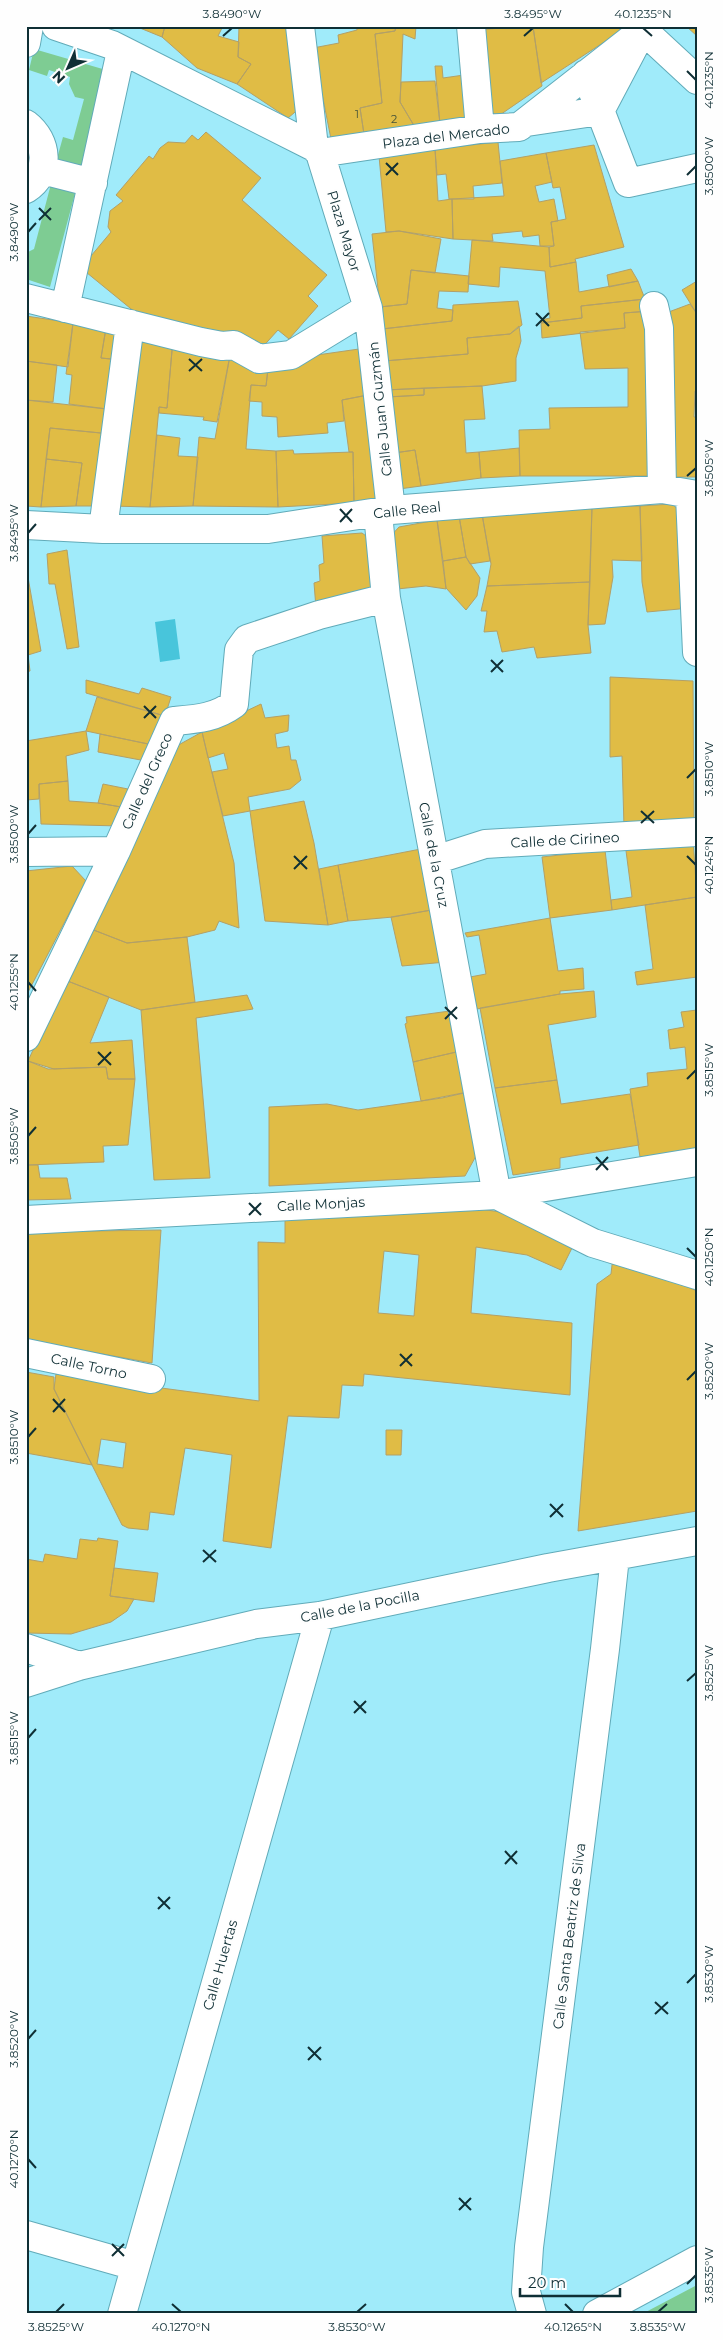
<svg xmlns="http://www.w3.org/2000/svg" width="723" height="2340" viewBox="0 0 723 2340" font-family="Montserrat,sans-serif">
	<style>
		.green { fill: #7ecc93 }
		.water { fill: #48c5db }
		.building { fill: #e0bc45; stroke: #b2a068; fill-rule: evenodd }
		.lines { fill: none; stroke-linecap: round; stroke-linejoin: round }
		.minor-casing { stroke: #61abb9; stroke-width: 30 }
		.minor { stroke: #fff; stroke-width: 28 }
		.ticks { fill: none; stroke: #0f2f35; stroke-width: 2 }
		.labels { text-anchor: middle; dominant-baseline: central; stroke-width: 4; stroke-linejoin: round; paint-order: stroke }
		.number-label { font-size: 11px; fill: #435239 }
		.street-label { font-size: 14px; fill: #0f2f35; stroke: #fefefe }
		.neatline { fill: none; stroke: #0f2f35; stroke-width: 2 }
		.ticks-label { font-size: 12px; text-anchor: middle; fill: #0f2f35 }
	</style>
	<rect width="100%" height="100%" fill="#a0ebfa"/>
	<path class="green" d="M34 49 106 70 81 169 56 162 63 137 73 140 84 99 75 97 69 84 70 77 49 70 47 76 29 70Z
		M52 180 77 186 50 287 26 279V253L34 249Z
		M697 2285V2314H642Z"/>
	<path class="water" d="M175 619 180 659 160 662 155 622Z"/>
	<path class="building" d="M135 26H165L162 37Z
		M165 26H223L218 36 239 42 238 57 251 64 237 84 197 68 162 37Z
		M239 26H292L301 107 288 118 237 84 251 64 238 57Z
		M357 26H396L395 31 375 34 382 103 360 108 364 134 331 139 313 48 339 43 338 35 357 30Z
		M396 26H416L415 39 403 34 400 102 416 129 364 134 360 108 382 103 375 34 395 31Z
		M483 26H533V27L483 29Z
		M533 26H629L541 83Z
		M686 26H697V36Z
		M533 27 542 86 494 119 483 111V29Z
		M435 66H442L443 78 464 75 471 122 440 124Z
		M435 81 440 124 416 129 400 102 401 82Z
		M206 132 261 178 242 200 327 275 308 296 318 306 289 339 278 330 258 352 141 317 81 268 111 232 108 227 110 211 123 201 116 195 149 156 153 159 160 148 168 142 185 143 192 135 198 140Z
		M498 142 502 183 473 186 474 199H449L446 174 437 175 435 149Z
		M594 145 624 247 575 259 576 262 550 267 549 247 554 246 551 222 566 219 560 187 553 188 546 153Z
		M435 149 438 201 452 199 453 239 399 231 386 232 379 156Z
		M546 153 552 182 535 186 539 202 554 199 558 221 551 222 554 246H540L539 235 523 237 522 231 492 234 493 241 453 239 452 199 504 196 500 161Z
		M399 231 441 239 435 273 411 270 407 304 380 307 372 234Z
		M472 240 549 247 550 267 576 262 579 292 638 281 645 299 581 306 582 318 541 323V320L550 318 545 271 500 267 499 287 468 284Z
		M631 269 638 281 609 287 607 275Z
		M411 270 469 276 468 292 439 291 437 308 453 310 452 321 382 329 380 307 407 304Z
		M697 281V314L682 290Z
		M645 299 650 311 624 313 625 328 542 338 541 323 582 318 581 306Z
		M518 301 522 325 510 334 467 338 468 354 384 361 382 329 452 321 453 305Z
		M690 304 697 314V391H695L694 417H697V477H665L658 316Z
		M650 311 657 476H520L519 430 550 429 549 408 628 407V368L585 369 580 332 625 328 624 313Z
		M26 316 73 323 68 367 26 361Z
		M73 323 106 328 101 358 121 360 115 410 69 404 72 375 66 374Z
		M519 326 521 341 516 358V381L482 386 385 390 384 361 468 354 467 338 510 334Z
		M106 328 125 330 121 360 101 358Z
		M140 333 173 339 167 408 159 407 150 507 110 506Z
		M173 339 231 350 217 422 203 420 204 417 159 413V407L167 408Z
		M359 349 373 394 342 400 344 421 327 423 328 433 278 437 277 417 262 416V402L249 401 251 385 266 386 268 369 310 356Z
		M231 350 268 369 266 386 251 385 246 449 276 451 278 507 193 506 199 437 215 439Z
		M26 361 57 365 53 402 26 400Z
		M482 386 485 419 464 420 466 453 479 452 481 478 421 486 415 450 394 453 387 397 424 395V388Z
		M424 388V395L387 397 385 390Z
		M373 394 383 501 354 503 353 452H349L342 400Z
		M26 400 115 410 111 434 50 428 41 507 26 506Z
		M50 428 111 434 103 506H76L82 463 46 459Z
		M157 435 180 438 178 456 198 457 193 506 150 507Z
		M519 448 520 476 481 478 479 452Z
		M293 450 294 454 353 452 354 503 278 507 276 451Z
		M415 450 421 486 399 489 394 453Z
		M46 459 82 463 76 506 41 507Z
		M672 504 682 513 690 608 647 612 642 582 640 506Z
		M640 506 642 561 612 560 613 577 605 624 588 625 592 507Z
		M592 507 590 582 487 586 491 564 482 514Z
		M482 514 490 561 470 564 466 557 459 516Z
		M459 516 466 557 443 561 437 520Z
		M437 520 446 589 426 586 397 589 389 538 399 527Z
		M362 533 373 541 378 595 316 608 314 583 320 581 319 565 324 563 322 536Z
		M67 550 79 647 67 649 55 584H49L47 554Z
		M466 557 480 578 477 596 466 610 446 588 443 561Z
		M26 566 41 651 28 655 30 671 26 672Z
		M590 582 588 625 591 653 537 658 534 647 502 652 497 631 484 632 487 611H481L487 586Z
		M610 677 693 681 694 825 624 827 622 756 610 757Z
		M86 680 139 694 142 688 171 697 165 716 86 693Z
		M97 697 165 716 153 745 86 731Z
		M261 704 265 718 289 715 288 731 275 734 277 748 289 746 291 760H296L301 780 290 789 248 797 250 811 223 816 212 772 228 769 224 753 208 758 202 732Z
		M86 731 89 750 66 756 68 781 39 784V799L26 800V741Z
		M202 732 234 863 239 928 219 921 215 930 187 937 127 943 91 929 173 748Z
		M100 734 153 745 146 761 98 752Z
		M68 781 69 801 98 803 127 808 120 826 41 824 39 784Z
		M103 784 133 790 127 808 98 803Z
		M304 801 314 843 328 925 265 921 250 811Z
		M693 839 697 897 612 910 611 900 632 897 625 843Z
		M426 848 437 909 393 917 348 921 338 865Z
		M605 850 612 910 550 918 542 857Z
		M338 865 348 921 328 925 319 869Z
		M72 866 86 881 26 996V871Z
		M697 897V977L637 985 635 972 653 969 645 905Z
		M437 909 446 962 402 966 391 917Z
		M550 918 558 971 583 968 584 989 560 991V994L477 1009 470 977 486 974 479 935 467 937 465 933Z
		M91 929 127 943 187 937 195 1002 141 1010 65 980Z
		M65 980 109 997 90 1043 132 1040 135 1079H108L106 1067 54 1069 28 1061Z
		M594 991 596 1017 548 1025 557 1080 495 1088 480 1008 560 994Z
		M247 995 253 1009 196 1018 210 1178 154 1180 141 1010Z
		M457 1010 465 1050 413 1062 405 1024 407 1023 406 1017Z
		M697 1010V1149L640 1157 630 1089 648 1086 647 1073 687 1069 685 1047 670 1049 668 1030 684 1027 681 1012Z
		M465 1050 473 1091 421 1101 413 1062Z
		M28 1061 48 1069 106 1067 108 1079H135L128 1145 103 1146 104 1162 26 1165Z
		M557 1080 561 1104 630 1094 639 1145 560 1158V1168L513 1175 495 1088Z
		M473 1091 482 1145 465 1176 269 1186V1107L327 1104 358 1110 442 1098Z
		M26 1165H38L40 1178H67L71 1199 26 1200Z
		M461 1206 513 1214 574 1244 561 1270 527 1255 476 1247 471 1313 572 1323 570 1395 364 1374 363 1386 342 1385 339 1418 288 1416 271 1548 223 1541 232 1455 185 1448 174 1515 150 1512 148 1530 128 1528 122 1525 54 1389 56 1374 259 1401 258 1242 285 1243V1217ZM384 1251 419 1255 414 1316 378 1313ZM101 1439 126 1443 123 1468 97 1464Z
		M161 1230 152 1363 26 1340V1232Z
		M613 1256 697 1291V1511L578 1531 597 1284 611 1274Z
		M26 1372 54 1377V1389L92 1465 26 1453Z
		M386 1430H402L401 1455H386Z
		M98 1538 118 1541 110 1596 134 1599 127 1611 111 1622 71 1634 26 1633V1559L43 1562 45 1554 77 1559 80 1539 97 1541Z
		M114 1568 158 1573 154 1602 110 1596Z"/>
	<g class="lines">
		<defs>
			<path id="minor" d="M56 26 112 45 314 147 320 153 368 308 391 510
				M300 26 314 147
				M471 26 480 129
				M26 43 29 26
				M586 74 628 183 697 168
				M527 122 600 111 638 39
				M26 124C48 141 51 173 26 189
				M320 153 480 129 519 127 643 30 697 80
				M42 170 93 183
				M26 298 201 342 222 346 234 345 259 359 291 355 368 308
				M654 306 659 328 662 489
				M65 308 121 51
				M690 496 697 652
				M378 513 386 598 497 1195
				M26 525 103 529H268L391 510 662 489 697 495
				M103 529 130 324
				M26 852 116 851
				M435 860 485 844 697 832
				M26 1037 116 851 174 721C197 719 215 718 234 704L239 650 247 639 319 615 386 598
				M497 1195 593 1243 697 1275
				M26 1220 497 1195 697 1162
				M26 1353 151 1379
				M26 1648 79 1666
				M26 1683 79 1666 256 1624 320 1616 548 1568 697 1541
				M26 2235 135 2266
				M122 2314 320 1616
				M532 2314 526 2292 529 2247 605 1649 615 1557
				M597 2314 697 2260"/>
		</defs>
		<use href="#minor" class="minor-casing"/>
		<use href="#minor" class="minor"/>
	</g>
	<path class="ticks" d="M643 28 652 36M223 36 232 28M524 36 533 28M687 71 696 80M386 163 398 175M386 175 398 163M687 175 696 166M39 208 51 220M39 220 51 208M28 232 36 223M536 313 549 326M536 326 549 313M189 359 202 371M189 371 202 359M687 476 696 468M340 509 352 522M340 522 352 509M28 533 36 524M491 660 503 672M491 672 503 660M144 706 156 718M144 718 156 706M687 778 696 769M641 811 654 823M641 823 654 811M28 834 36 825M294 856 307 869M687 856 696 865M294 869 307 856M28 982 36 991M445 1007 457 1019M445 1019 457 1007M98 1052 111 1065M98 1065 111 1052M687 1079 696 1070M28 1136 36 1127M596 1157 608 1170M596 1170 608 1157M249 1203 261 1215M249 1215 261 1203M687 1248 696 1257M400 1354 412 1366M400 1366 412 1354M687 1380 696 1371M53 1399 65 1412M53 1412 65 1399M28 1437 36 1428M550 1504 563 1517M550 1517 563 1504M203 1550 216 1562M203 1562 216 1550M687 1681 696 1673M354 1701 366 1713M354 1713 366 1701M28 1738 36 1729M505 1851 517 1864M505 1864 517 1851M158 1897 170 1909M158 1909 170 1897M687 1983 696 1974M655 2002 668 2014M655 2014 668 2002M28 2039 36 2030M308 2047 321 2060M308 2060 321 2047M28 2159 36 2168M459 2198 471 2210M459 2210 471 2198M112 2244 124 2256M112 2256 124 2244M687 2284 696 2275M172 2304 181 2312M565 2304 573 2312M56 2312 64 2304M357 2312 366 2304M658 2312 667 2304"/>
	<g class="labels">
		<g class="number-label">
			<text x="357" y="114">1</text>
			<text x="394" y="119">2</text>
		</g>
		<g class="street-label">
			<text transform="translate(446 136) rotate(-7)">Plaza del Mercado</text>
			<text transform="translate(344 231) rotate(73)">Plaza Mayor</text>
			<text transform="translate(380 409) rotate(-96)">Calle Juan Guzmán</text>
			<text transform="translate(407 510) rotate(-6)">Calle Real</text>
			<text transform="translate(147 781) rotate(-66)">Calle del Greco</text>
			<text transform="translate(565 840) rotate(-3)">Calle de Cirineo</text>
			<text transform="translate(434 855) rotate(79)">Calle de la Cruz</text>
			<text transform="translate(321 1204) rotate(-3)">Calle Monjas</text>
			<text transform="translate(89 1366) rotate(12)">Calle Torno</text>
			<text transform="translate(360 1606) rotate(-11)">Calle de la Pocilla</text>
			<text transform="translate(569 1936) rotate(-83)">Calle Santa Beatriz de Silva</text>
			<text transform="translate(220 1965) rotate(-74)">Calle Huertas</text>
		</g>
	</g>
	<rect width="723" height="2340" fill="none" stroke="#fefefe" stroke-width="55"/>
	<g transform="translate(68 68) rotate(225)" stroke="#fefefe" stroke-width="4" paint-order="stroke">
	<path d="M0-4L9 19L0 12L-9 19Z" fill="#0f2f35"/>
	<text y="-8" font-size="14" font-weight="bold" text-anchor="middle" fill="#0f2f35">N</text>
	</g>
	<path d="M520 2288v8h100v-8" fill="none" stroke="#0f2f35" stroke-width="2.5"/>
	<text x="528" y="2288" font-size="15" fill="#0f2f35" stroke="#fefefe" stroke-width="4" paint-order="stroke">20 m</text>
	<rect x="28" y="28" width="668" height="2284" class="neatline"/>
	<g class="ticks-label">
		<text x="232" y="18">3.8490°W</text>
		<text x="533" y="18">3.8495°W</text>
		<text x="643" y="18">40.1235°N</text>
		<text transform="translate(709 80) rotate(-90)" y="4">40.1235°N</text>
		<text transform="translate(709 166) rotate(-90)" y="4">3.8500°W</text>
		<text transform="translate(14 232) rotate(-90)" y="4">3.8490°W</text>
		<text transform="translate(709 468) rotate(-90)" y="4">3.8505°W</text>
		<text transform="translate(14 533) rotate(-90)" y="4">3.8495°W</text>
		<text transform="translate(709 769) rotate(-90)" y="4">3.8510°W</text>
		<text transform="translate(14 834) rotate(-90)" y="4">3.8500°W</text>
		<text transform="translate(709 865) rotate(-90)" y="4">40.1245°N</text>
		<text transform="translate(14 982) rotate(-90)" y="4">40.1255°N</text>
		<text transform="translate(709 1070) rotate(-90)" y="4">3.8515°W</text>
		<text transform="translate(14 1136) rotate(-90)" y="4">3.8505°W</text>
		<text transform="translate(709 1257) rotate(-90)" y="4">40.1250°N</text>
		<text transform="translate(709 1371) rotate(-90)" y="4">3.8520°W</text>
		<text transform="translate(14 1437) rotate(-90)" y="4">3.8510°W</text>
		<text transform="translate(709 1673) rotate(-90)" y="4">3.8525°W</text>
		<text transform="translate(14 1738) rotate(-90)" y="4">3.8515°W</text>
		<text transform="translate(709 1974) rotate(-90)" y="4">3.8530°W</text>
		<text transform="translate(14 2039) rotate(-90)" y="4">3.8520°W</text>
		<text transform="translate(14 2159) rotate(-90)" y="4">40.1270°N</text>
		<text transform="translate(709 2275) rotate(-90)" y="4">3.8535°W</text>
		<text x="56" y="2331">3.8525°W</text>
		<text x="181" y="2331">40.1270°N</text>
		<text x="357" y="2331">3.8530°W</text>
		<text x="573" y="2331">40.1265°N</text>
		<text x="658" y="2331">3.8535°W</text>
	</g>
</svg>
